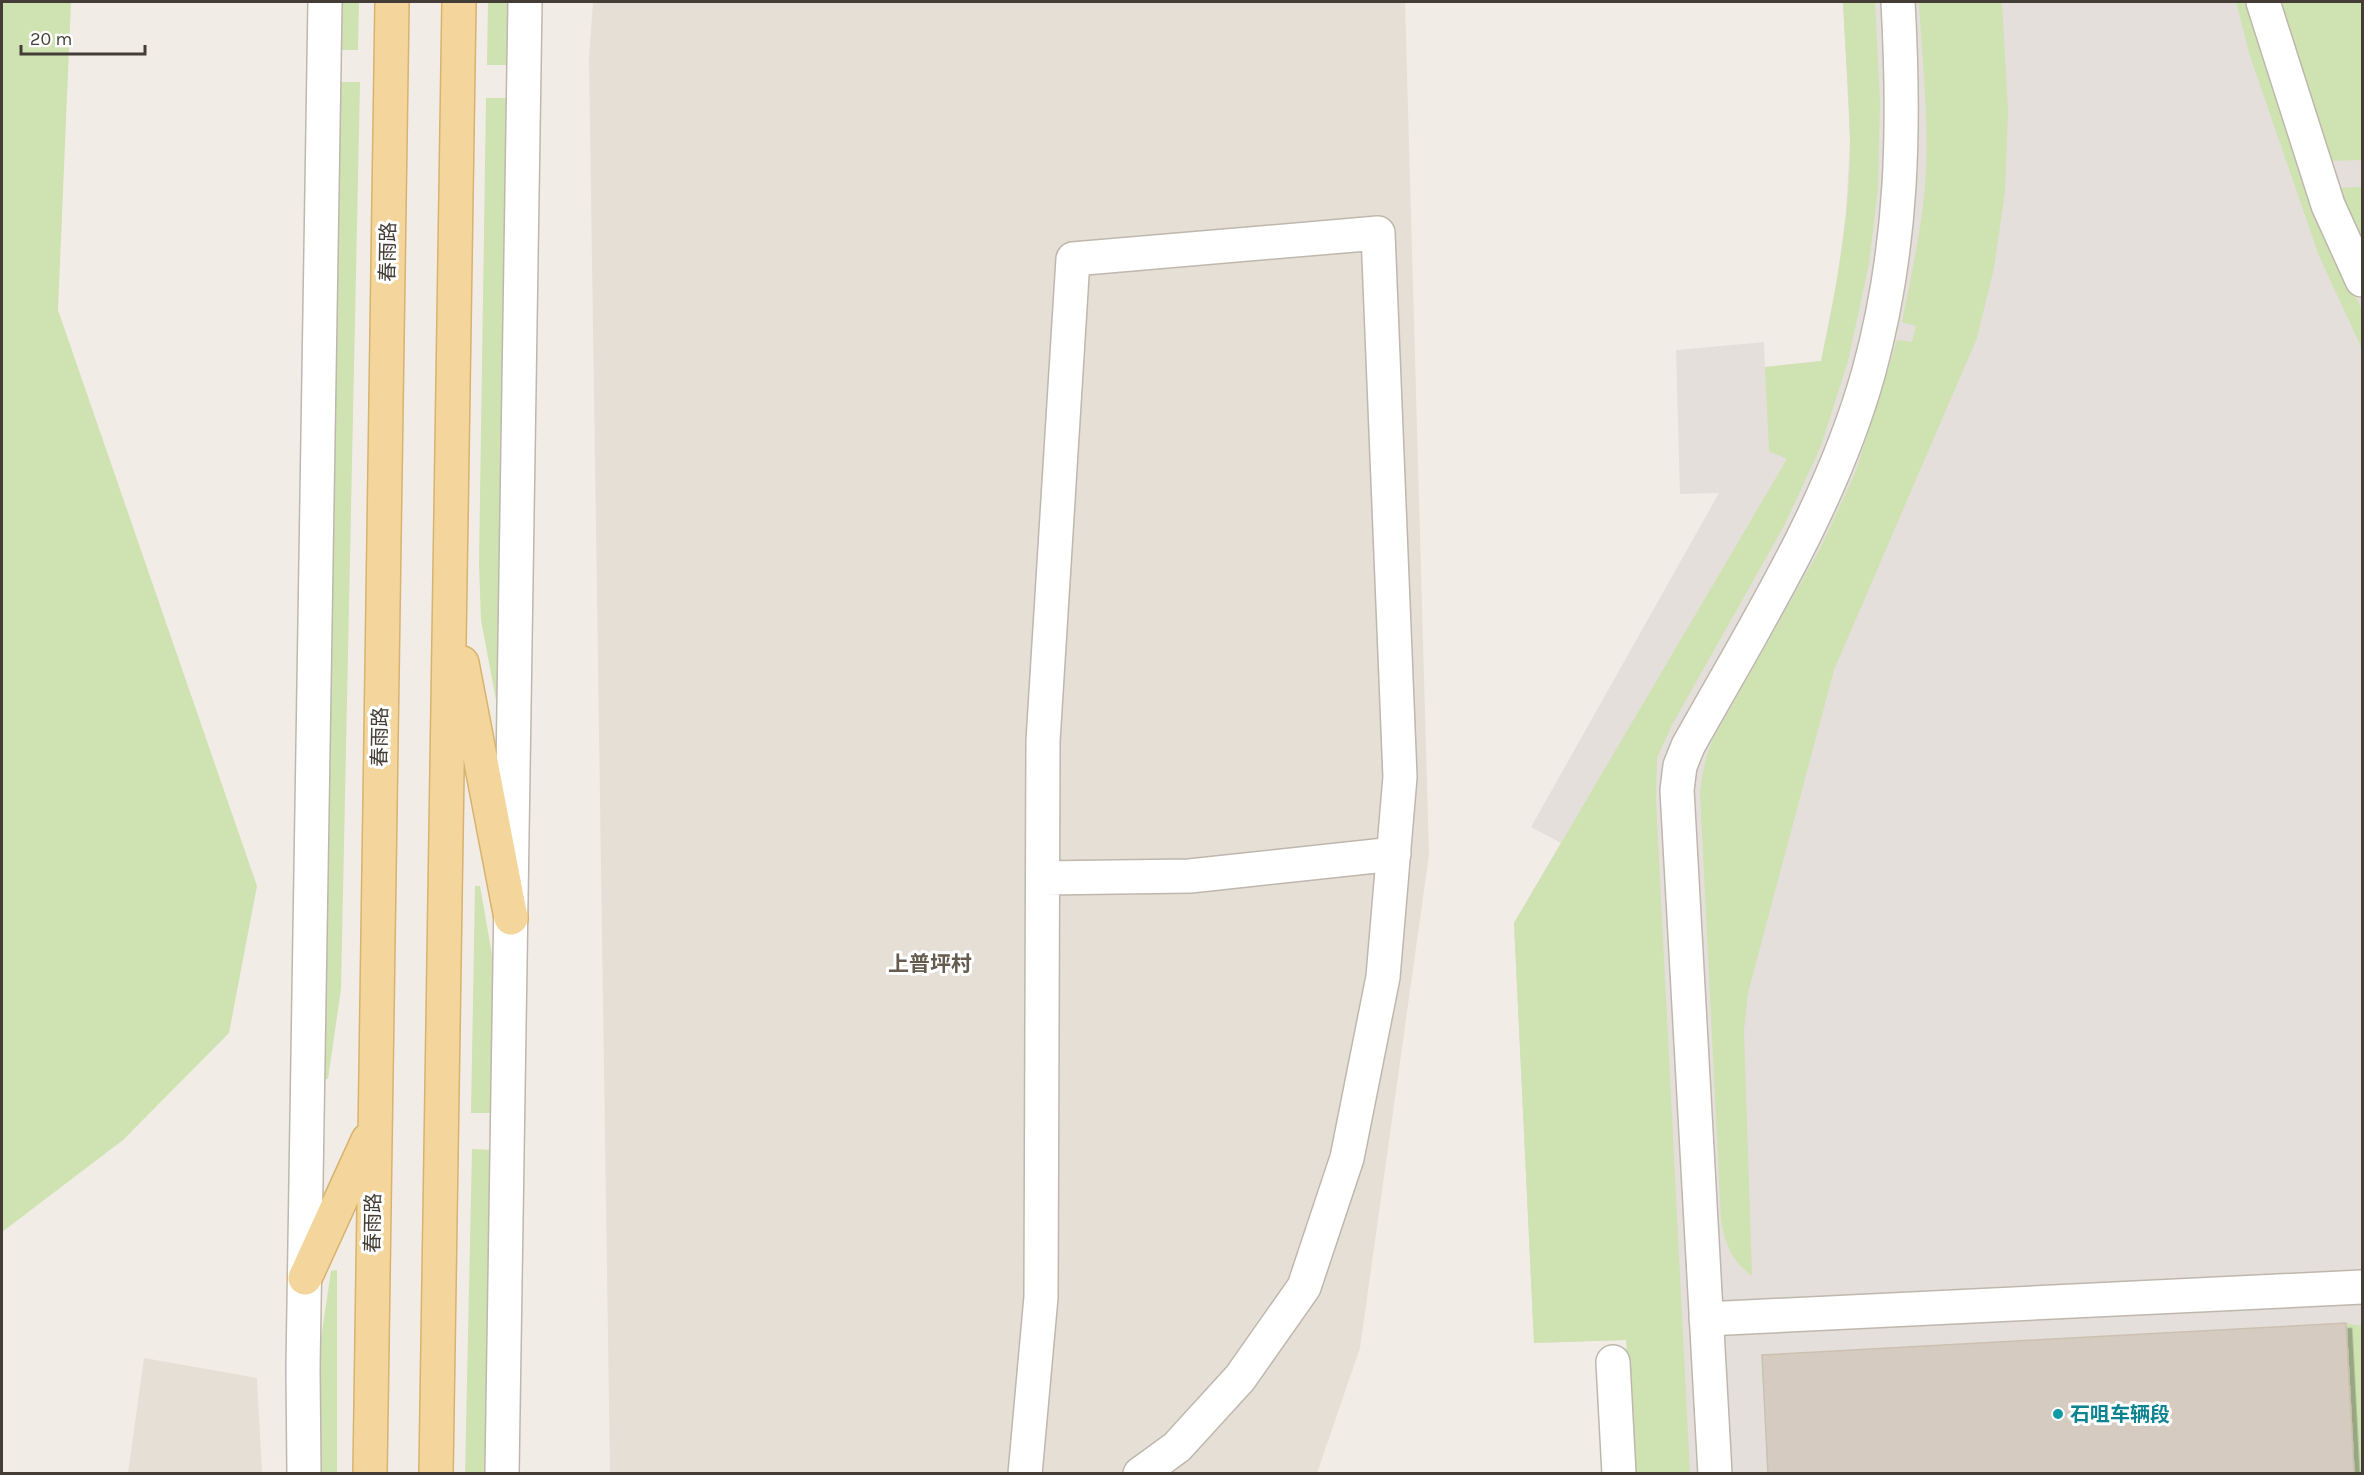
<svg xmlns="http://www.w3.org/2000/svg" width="2364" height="1475" viewBox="0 0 2364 1475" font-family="Karla,'Noto Sans SC',sans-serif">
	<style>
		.residential { fill: #e5dfd5 }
		.industrial { fill: #e4dfdb }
		.green { fill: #cfe2b2 }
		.building { fill: #d5cbc0; stroke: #ccc0b1; stroke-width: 1.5; filter: url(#shadow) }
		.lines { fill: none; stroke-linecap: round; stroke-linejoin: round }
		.minor-casing { stroke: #bfb7ad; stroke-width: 36 }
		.major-casing { stroke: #d8b26e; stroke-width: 36 }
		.minor { stroke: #fff; stroke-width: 33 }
		.major { stroke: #f4d69c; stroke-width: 33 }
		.culture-dot { fill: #0f9aa8; stroke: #fff; stroke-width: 2 }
		.labels { text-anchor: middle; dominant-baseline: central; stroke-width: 6; stroke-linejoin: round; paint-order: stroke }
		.street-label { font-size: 20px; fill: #433d36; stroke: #fff }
		.culture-label { font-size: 20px; font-weight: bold; fill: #0d838f; stroke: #fff; text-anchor: start }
		.neighbourhood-label { font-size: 21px; font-weight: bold; fill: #655b4e; stroke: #fff }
	</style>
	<defs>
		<filter id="shadow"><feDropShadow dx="5.5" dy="5.5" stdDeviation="0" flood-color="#0004"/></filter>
	</defs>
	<rect width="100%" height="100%" fill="#f1ede6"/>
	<path class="residential" d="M593 2H1405L1429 855 1360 1348 1317 1473H610L589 59Z
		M144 1358 257 1378 262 1473H128Z"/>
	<path class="industrial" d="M1843 2H2362V1473H1633L1627 1340 1534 1343 1514 923 1561 843 1531 827 1719 493 1680 494 1676 350 1764 342 1765 367 1821 361 1836 290 1846 212 1850 140Z"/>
	<path class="green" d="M2 2H71L58 310 257 886 229 1033 123 1140 2 1232Z
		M339 2H359L358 50H338Z
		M488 2H510L509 65H487Z
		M1843 2H1875L1880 102 1878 188 1869 264 1848 361 1821 446 1785 524 1673 723 1657 758 1656 800 1690 1473H1633L1626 1340 1534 1343 1514 923 1787 459 1769 451 1765 367 1821 361C1836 288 1851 213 1850 139 1849 93 1845 47 1843 2Z
		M1919 2H2002L2008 111 2005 192 1994 268 1977 338 1834 670 1748 993 1744 1031 1752 1276C1732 1261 1725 1244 1721 1220L1700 793C1702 774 1705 759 1712 741L1821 547 1856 471 1897 340 1912 342 1916 326 1902 322C1911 277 1921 232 1925 186 1930 125 1922 62 1919 2Z
		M2236 2H2248L2331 243 2362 310V349L2319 256 2250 56Z
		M2279 2H2362V160L2326 161Z
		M338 82H360L341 989 328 1079H321Z
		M486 98H509L501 700H496L481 620 479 564Z
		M2362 187V254L2333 188Z
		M475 886H480L496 977 494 1113H471Z
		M472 1149 494 1150 490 1473 465 1474Z
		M337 1270V1473L317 1474V1365L331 1271Z
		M2346 1323 2362 1326V1473H2354Z"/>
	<path class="building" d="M2346 1323 2354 1474H1768L1762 1355Z"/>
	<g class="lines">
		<defs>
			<path id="minor" d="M2263 2 2328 205 2362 280
				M1043 878 1190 876 1394 854
				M1706 1319 2362 1287
				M1613 1362 1619 1474
				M304 1474 303 1368 325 2
				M502 1474 525 2
				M1025 1474 1041 1297 1043 741 1073 259 1378 233 1400 777 1383 977 1347 1158 1304 1287 1240 1378 1177 1447 1140 1474
				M1715 1474 1677 790 1680 766 1688 746C1755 626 1832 505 1869 371 1903 247 1905 128 1898 2"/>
			<path id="major" d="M462 663 511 918
				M305 1278 368 1140
				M370 1474 392 2
				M436 1474 459 2"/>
		</defs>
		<use href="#minor" class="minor-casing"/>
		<use href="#major" class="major-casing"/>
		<use href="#minor" class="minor"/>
		<use href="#major" class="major"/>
	</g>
	<circle class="culture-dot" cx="2058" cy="1414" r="6"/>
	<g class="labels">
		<g class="street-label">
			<text transform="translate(388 252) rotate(-89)">春雨路</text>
			<text transform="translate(380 737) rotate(-89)">春雨路</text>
			<text transform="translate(373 1223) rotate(-89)">春雨路</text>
		</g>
		<g class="culture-label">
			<text x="2070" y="1414">石咀车辆段</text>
		</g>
		<g class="neighbourhood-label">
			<text x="930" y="964">上普坪村</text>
		</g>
	</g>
	<rect width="2364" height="1475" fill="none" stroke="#433d36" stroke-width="6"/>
	<path d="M21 45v9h124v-9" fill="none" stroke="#433d36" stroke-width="3"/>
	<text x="30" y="45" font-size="18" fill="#433d36" stroke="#ffffff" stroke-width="4.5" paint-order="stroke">20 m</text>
</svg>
